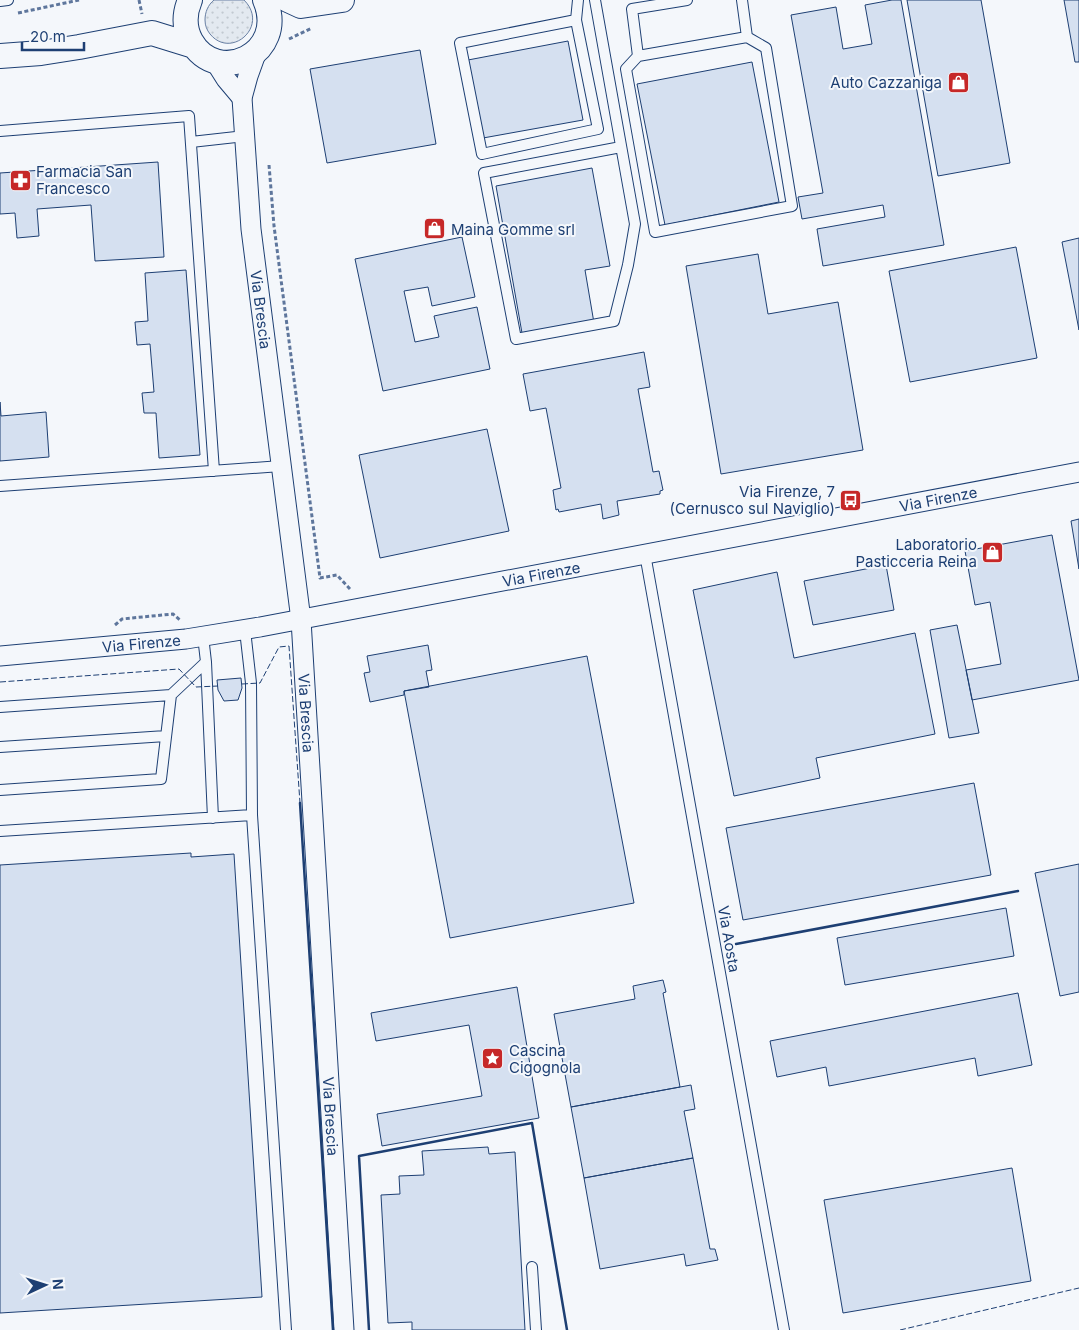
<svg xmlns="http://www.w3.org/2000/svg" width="1079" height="1330" viewBox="0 0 1079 1330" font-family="Inter,sans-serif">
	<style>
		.grass { fill: url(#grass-dots); stroke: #687fa3 }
		.building { fill: #d5e0f0; stroke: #1d3f73 }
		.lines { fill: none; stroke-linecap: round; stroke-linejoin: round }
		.service-casing { stroke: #1d3f73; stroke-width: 12 }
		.minor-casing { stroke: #1d3f73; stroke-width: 21 }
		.tertiary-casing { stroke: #1d3f73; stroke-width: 26 }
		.path { stroke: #5e769c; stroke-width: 3; stroke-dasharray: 4 2.5; stroke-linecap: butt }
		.service { stroke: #f4f7fb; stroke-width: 10 }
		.minor { stroke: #f4f7fb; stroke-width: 19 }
		.tertiary { stroke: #f4f7fb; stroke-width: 24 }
		.fence { stroke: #1d3f73; stroke-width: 1; stroke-dasharray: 6 2.5; stroke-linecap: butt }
		.wall { stroke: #1d3f73; stroke-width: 2.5 }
		.labels { text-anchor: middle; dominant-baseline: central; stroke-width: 4; stroke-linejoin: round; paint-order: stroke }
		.poi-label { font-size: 15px; fill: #1d3f73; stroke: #f4f7fb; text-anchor: end }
		.street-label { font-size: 15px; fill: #1d3f73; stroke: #f4f7fb }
	</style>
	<defs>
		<pattern id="grass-dots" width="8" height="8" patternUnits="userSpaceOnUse" patternTransform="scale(1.25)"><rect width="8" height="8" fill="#e3e9f0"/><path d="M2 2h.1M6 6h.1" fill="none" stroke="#c2c9d1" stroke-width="1.8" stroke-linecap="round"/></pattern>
	</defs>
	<rect width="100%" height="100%" fill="#f4f7fb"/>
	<path class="grass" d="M214 0H244C270 26 231 60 210 34 207 30 205 26 205 20 205 12 208 5 214 0Z"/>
	<path class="building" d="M892 0H901L944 245 823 266 817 229 885 217 883 205 802 219 798 197 823 193 791 15 836 7 843 49 872 44 865 5Z
		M907 0H981L1010 163 938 176Z
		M1064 0H1079V62H1075Z
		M568 41 583 120 483 138 468 60Z
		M420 50 436 144 327 163 310 69Z
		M752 62 779 202 665 225 637 84Z
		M158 162 164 257 95 261 91 205 37 209 39 236 17 238 15 213 0 214V173Z
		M592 168 610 266 585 270 594 323 522 333 496 186Z
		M462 237 475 297 432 306 428 287 404 291 415 342 439 337 434 316 477 307 490 369 383 391 355 259Z
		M1079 238V330L1062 242Z
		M1016 247 1037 358 910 382 889 271Z
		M758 254 768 314 838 302 863 450 721 474 686 266Z
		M186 270 200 455 159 458 156 413H144L142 393 154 392 150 344 137 345 135 322 148 321 145 273Z
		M644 352 650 387 638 389 653 472 659 471 663 490 660 491V494L617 501 619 515 603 519 601 504 559 512 558 509 556 510 553 490 561 488 546 408 530 411 523 374Z
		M0 402 1 416 46 412 49 457 0 461Z
		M487 429 509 531 380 558 359 455Z
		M1079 519V569L1071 521Z
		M1052 535 1079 680 972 700 966 670 1001 664 990 602 975 605 965 551Z
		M886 565 894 610 813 625 804 581Z
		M777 572 794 658 915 633 935 734 816 758 820 778 734 796 693 590Z
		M957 625 979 733 949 738 930 630Z
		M428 645 432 670 426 671 429 687 404 691V695L370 702 364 673 370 672 367 656Z
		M587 656 634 903 450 938 404 691Z
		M241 678 242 688 238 700 224 701 218 690 217 680Z
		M974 783 991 875 743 920 726 828Z
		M191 853V857L234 854 262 1297 0 1313V865Z
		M1079 864V992L1060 996 1035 873Z
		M1006 908 1014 956 845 985 837 938Z
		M663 980 666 992 663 993 680 1087 571 1107 554 1014 635 999 633 986Z
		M517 987 539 1118 382 1146 377 1114 482 1096 469 1025 376 1041 371 1013Z
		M1018 993 1032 1065 978 1076 975 1058 829 1086 826 1067 777 1077 770 1041Z
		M691 1085 695 1109 684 1111 693 1158 584 1178 571 1107Z
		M488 1147 489 1154 515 1152 525 1330H412V1322L388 1323 381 1195 400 1194 399 1176 424 1175 422 1151Z
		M693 1158 710 1249H715L718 1260 686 1266 684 1254 600 1269 584 1178Z
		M1012 1168 1031 1281 843 1313 824 1200Z"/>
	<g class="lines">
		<defs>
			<path id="service" d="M595 0 635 224 628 265 614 321 516 339 484 173 621 147
				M687 0 632 9 638 56 747 37 742 0
				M0 1 8 0
				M576 20 460 43 482 154 598 129 576 20 578 0
				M638 56 626 69 655 232 792 206 766 48 747 37
				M0 131 189 116 214 471
				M191 142 245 136
				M0 486 281 466
				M645 554 784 1330
				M245 630 251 683 252 815 286 1330
				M206 662 213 818
				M0 707 171 695 206 662 203 636
				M0 747 166 736
				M0 790 161 779 171 695
				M0 831 252 815
				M532 1267 536 1330"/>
			<g id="minor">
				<path id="s1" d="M257 51 248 76 242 98 251 229 301 620 344 1330"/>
				<path d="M214 60 226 79 242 98"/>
				<path id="s2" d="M0 656 186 639 260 627 1079 472"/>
			</g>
			<path id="tertiary" d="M190 0C184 14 184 28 191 41 217 87 288 54 265 0
				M288 0 301 6 342 0
				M0 56 41 53 79 47 152 33 194 46"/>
		</defs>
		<use href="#service" class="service-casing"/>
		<use href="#minor" class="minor-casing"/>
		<use href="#tertiary" class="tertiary-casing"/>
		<path class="path" d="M139 0 142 14
			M18 13 79 0
			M289 39 312 28
			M269 165 274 226 320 578 337 575 350 589
			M115 625 122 619 173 614 180 620"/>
		<use href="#service" class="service"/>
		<use href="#minor" class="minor"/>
		<use href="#tertiary" class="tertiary"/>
		<path class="fence" d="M0 682 179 669 196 687 218 686
			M242 684 260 683 279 647 289 646 300 803
			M900 1330 1079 1288"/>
		<path class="wall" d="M300 803 333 1330
			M736 944 1018 891
			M369 1330 359 1156 532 1123 567 1330"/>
	</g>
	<defs>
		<symbol id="shop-square" viewBox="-11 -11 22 22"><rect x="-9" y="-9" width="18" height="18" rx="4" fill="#c62828" stroke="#f4f7fb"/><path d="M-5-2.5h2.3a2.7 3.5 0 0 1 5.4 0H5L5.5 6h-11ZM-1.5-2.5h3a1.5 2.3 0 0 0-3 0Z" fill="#fff"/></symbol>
		<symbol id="pharmacy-square" viewBox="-11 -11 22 22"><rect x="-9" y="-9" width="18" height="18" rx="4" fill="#c62828" stroke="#f4f7fb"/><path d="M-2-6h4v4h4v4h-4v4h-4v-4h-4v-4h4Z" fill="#fff"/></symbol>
		<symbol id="bus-square" viewBox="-11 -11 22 22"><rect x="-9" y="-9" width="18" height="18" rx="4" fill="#c62828" stroke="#f4f7fb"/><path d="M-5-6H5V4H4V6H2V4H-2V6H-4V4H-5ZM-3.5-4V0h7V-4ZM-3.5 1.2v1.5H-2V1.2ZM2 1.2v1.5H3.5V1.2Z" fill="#fff"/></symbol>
		<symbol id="sight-square" viewBox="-11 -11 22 22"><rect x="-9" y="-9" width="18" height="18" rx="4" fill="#c62828" stroke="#f4f7fb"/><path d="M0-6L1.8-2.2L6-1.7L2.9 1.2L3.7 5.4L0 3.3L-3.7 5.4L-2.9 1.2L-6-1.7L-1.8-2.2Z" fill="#fff"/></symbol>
	</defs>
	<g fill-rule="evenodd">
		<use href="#shop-square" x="946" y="70" width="25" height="25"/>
		<use href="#pharmacy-square" x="8" y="168" width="25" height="25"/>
		<use href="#shop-square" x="422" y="216" width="25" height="25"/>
		<use href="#bus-square" x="838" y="488" width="25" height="25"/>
		<use href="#shop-square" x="980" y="540" width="25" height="25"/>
		<use href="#sight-square" x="480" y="1046" width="25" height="25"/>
	</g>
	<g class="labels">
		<g class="poi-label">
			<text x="942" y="82">Auto Cazzaniga</text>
			<text x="36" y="171" text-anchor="start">Farmacia San<tspan x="36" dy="17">Francesco</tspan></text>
			<text x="451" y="229" text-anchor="start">Maina Gomme srl</text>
			<text x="835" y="491">Via Firenze, 7<tspan x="835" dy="17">(Cernusco sul Naviglio)</tspan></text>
			<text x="977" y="544">Laboratorio<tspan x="977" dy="17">Pasticceria Reina</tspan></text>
			<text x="509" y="1050" text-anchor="start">Cascina<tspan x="509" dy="17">Cigognola</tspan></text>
		</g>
		<g class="street-label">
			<text stroke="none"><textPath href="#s1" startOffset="262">Via Brescia</textPath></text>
			<text stroke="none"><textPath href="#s2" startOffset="952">Via Firenze</textPath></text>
			<text stroke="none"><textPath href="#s2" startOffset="548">Via Firenze</textPath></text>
			<text stroke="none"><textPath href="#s2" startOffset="142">Via Firenze</textPath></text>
			<text stroke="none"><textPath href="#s1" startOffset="668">Via Brescia</textPath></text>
			<text transform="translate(729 939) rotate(80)">Via Aosta</text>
			<text stroke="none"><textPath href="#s1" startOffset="1072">Via Brescia</textPath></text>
		</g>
	</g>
	<g transform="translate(45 1285) rotate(86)" stroke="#f4f7fb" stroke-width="4" paint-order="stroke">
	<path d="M0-4L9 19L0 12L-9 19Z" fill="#1d3f73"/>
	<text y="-8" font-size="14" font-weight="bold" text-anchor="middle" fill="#1d3f73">N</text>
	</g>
	<path d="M22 42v8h62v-8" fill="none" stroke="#1d3f73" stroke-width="2.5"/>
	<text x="30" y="42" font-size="15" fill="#1d3f73" stroke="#f4f7fb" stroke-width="4" paint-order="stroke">20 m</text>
</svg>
